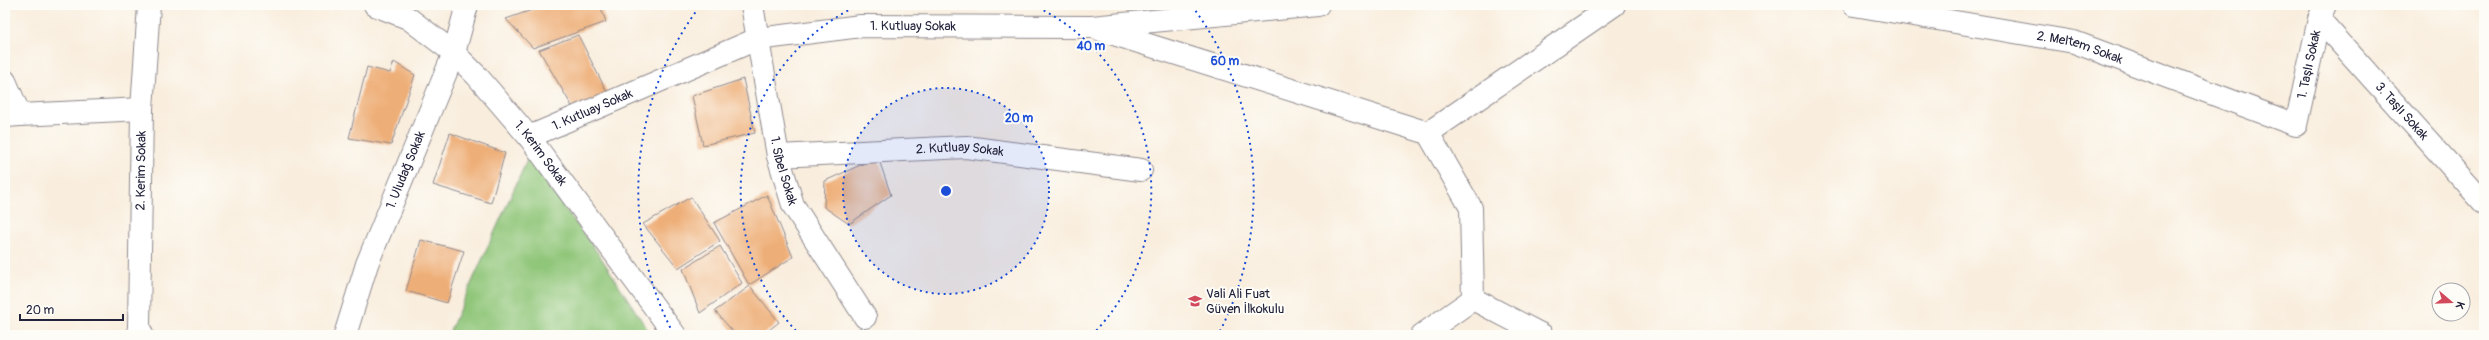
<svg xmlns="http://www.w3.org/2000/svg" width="2489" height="340" viewBox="0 0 2489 340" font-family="Pangolin,sans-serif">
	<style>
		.green { fill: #90c679; stroke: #59745a }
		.building { fill: #eeae77 }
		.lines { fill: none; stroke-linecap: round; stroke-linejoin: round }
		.street-casing { stroke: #8e888c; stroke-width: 24 }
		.street { stroke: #fff; stroke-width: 22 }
		.ring { fill: none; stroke: #1d4ed8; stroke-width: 2; stroke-dasharray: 2 4 }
		.labels { text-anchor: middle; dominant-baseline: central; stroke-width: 4; stroke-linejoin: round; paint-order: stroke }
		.street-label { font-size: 13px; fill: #22223b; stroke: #fdfcf7 }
		.poi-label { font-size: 13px; fill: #22223b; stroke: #fdfcf7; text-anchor: start }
		.centre { fill: #1d4ed8; stroke: #fdfcf7; stroke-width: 2 }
		.ring-label { font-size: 12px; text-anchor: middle; font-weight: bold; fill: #1d4ed8; stroke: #fdfcf7; stroke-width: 4; stroke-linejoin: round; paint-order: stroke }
	</style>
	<rect width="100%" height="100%" fill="#fdfcf7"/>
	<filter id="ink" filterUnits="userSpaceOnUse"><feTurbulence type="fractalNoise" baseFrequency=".025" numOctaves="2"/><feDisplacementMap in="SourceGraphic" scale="8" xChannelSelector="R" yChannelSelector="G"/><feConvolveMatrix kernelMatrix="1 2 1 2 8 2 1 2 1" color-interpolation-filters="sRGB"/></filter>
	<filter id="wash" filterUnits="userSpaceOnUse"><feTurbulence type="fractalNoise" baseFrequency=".012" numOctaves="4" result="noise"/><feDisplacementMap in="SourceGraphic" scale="16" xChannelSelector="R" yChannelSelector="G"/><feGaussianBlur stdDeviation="0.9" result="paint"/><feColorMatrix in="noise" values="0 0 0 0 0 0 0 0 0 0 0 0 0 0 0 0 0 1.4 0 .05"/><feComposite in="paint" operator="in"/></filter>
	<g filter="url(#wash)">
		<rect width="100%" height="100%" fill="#f9eede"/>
		<path class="green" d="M528 158 600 256 651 335H448Z"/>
		<g id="blocks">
			<path class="building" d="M546 5H600L606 22 533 48 506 19Z
				M578 35 609 96 573 108 539 50Z
				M394 62 415 75 391 145 349 138 367 67 390 73Z
				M743 79 755 133 703 145 692 96Z
				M450 133 505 153 491 203 433 185Z
				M878 157 891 195 849 224 824 207 825 181Z
				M767 195 793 257 749 285 714 223Z
				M691 197 720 241 678 268 643 224Z
				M421 240 464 251 447 303 406 291Z
				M720 246 742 283 700 313 683 269Z
				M750 286 779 322 763 335H736L715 311Z"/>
		</g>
	</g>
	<g filter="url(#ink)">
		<use href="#blocks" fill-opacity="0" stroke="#8e888c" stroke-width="1"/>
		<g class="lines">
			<defs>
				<g id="street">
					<path id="s1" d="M375 5 408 18 454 53 477 76 529 137 675 335"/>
					<path id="s2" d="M752 5 778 156 793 205 865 317"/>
					<path id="s3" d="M1854 5 2074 42 2296 125 2319 19 2325 5"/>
					<path id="s4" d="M2319 19 2484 203"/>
					<path d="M1101 30 1428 133 1471 208 1473 299"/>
					<path d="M5 81 20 115 6 116"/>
					<path d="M20 115 142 109"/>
					<path d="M1428 133 1614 5"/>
					<path id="s5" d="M529 137 757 39 861 26 1092 27 1318 5"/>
					<path id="s6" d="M778 156 966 147 1141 170"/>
					<path d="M1473 299 1542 335"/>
					<path id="s7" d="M142 335 139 327 142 109 149 5"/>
					<path id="s8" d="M345 335 367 264 454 53 467 5"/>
					<path d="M1422 335 1473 299"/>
				</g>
			</defs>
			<use href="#street" class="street-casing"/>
			<use href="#street" class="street"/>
		</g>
	</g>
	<circle cx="946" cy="191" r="103" fill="#1d4ed8" fill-opacity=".12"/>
	<g class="ring">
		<circle cx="946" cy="191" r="103"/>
		<path d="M800 335A205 205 0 0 1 859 5M1033 5A205 205 0 0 1 1092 335"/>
		<path d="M673 333A308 308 0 0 1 700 6M1192 6A308 308 0 0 1 1219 333"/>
	</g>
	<defs>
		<symbol id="school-bare" viewBox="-9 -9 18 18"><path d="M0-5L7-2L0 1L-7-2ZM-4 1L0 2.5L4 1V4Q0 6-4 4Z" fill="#d1495b" stroke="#fdfcf7" stroke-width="2.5" paint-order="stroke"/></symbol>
	</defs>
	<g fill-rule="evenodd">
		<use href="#school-bare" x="1185" y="291" width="20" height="20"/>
	</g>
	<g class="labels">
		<g class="street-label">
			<text stroke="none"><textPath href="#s5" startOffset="405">1. Kutluay Sokak</textPath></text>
			<text stroke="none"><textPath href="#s3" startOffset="230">2. Meltem Sokak</textPath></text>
			<text stroke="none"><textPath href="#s3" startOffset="522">1. Taşlı Sokak</textPath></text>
			<text stroke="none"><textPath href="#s5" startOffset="69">1. Kutluay Sokak</textPath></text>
			<text stroke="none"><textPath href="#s4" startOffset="124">3. Taşlı Sokak</textPath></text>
			<text stroke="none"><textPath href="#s6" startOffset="182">2. Kutluay Sokak</textPath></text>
			<text stroke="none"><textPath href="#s1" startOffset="226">1. Kerim Sokak</textPath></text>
			<text stroke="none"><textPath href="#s7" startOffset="165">2. Kerim Sokak</textPath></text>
			<text stroke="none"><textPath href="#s8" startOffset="176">1. Uludağ Sokak</textPath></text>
			<text stroke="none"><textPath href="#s2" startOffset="169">1. Sibel Sokak</textPath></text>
		</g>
		<g class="poi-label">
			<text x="1206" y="294">Vali Ali Fuat<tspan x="1206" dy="15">Güven İlkokulu</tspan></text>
		</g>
	</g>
	<circle cx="946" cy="191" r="6" class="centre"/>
	<g class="ring-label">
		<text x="1091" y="50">40 m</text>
		<text x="1225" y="65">60 m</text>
		<text x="1019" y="122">20 m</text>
	</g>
	<rect width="2489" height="340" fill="none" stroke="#fdfcf7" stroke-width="20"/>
	<g transform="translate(2451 302) rotate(109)"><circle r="19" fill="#fdfcf7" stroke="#a5a5ac"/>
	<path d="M0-3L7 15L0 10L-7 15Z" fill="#d1495b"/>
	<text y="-6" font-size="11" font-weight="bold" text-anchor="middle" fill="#22223b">K</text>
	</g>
	<path d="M20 314v6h103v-6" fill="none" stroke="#22223b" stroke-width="2"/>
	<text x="26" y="314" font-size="12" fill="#22223b" stroke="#fdfcf7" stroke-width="3" paint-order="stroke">20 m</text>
</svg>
